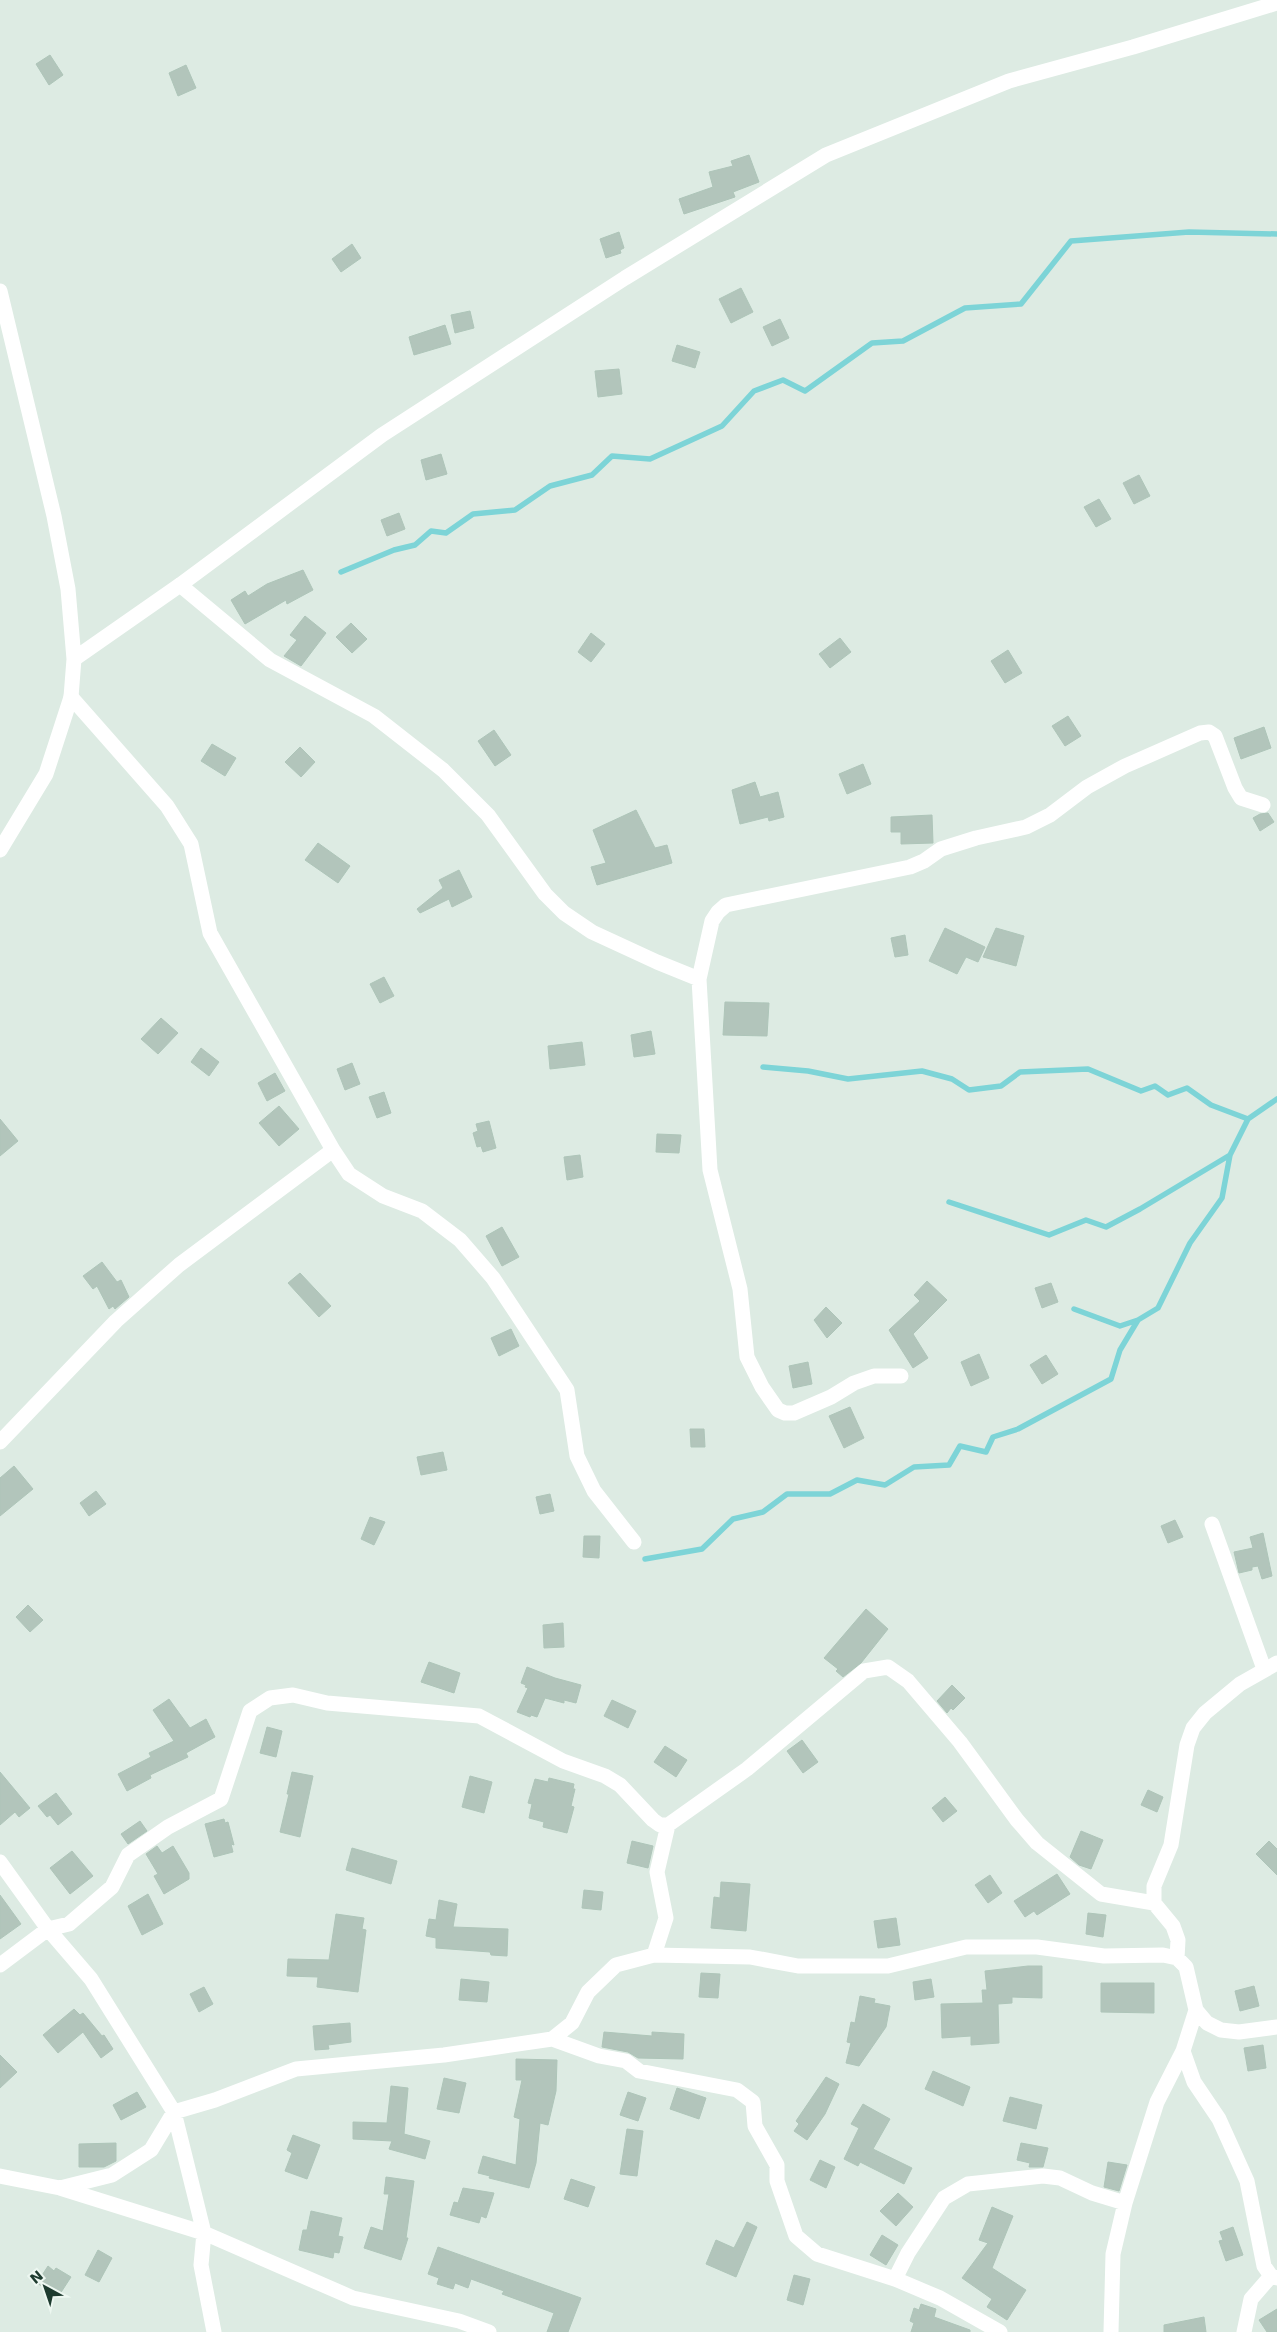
<svg xmlns="http://www.w3.org/2000/svg" width="1277" height="2332" viewBox="0 0 1277 2332" font-family="'DejaVu Sans',sans-serif">
	<style>
		.lines { fill: none; stroke-linecap: round; stroke-linejoin: round }
		.stream { stroke: #7dd4d7; stroke-width: 5.5 }
		.building { fill: #b2c5bb; stroke: #aec5b9 }
		.minor { stroke: #fff; stroke-width: 15 }
		.tertiary { stroke: #fff; stroke-width: 15 }
	</style>
	<rect width="100%" height="100%" fill="#ddebe3"/>
	<g class="lines">
		<path class="stream" d="M341 572 394 550 415 545 431 531 446 533 473 514 515 510 550 486 592 475 612 456 650 459 722 426 754 391 783 380 805 391 872 343 903 341 965 308 1021 304 1071 241 1189 232 1277 234
			M763 1067 808 1071 848 1079 922 1071 952 1079 969 1090 1001 1086 1020 1072 1088 1069 1141 1091 1155 1086 1168 1095 1187 1088 1211 1105 1248 1119
			M949 1202 1049 1235 1086 1220 1106 1227 1140 1209 1230 1155
			M1074 1309 1120 1326 1138 1320
			M645 1559 702 1549 733 1519 763 1512 787 1494H830L857 1480 885 1485 914 1467 949 1465 960 1446 986 1452 993 1437 1018 1429 1111 1379 1120 1350 1138 1320 1158 1308 1190 1243 1222 1198 1230 1155 1248 1119 1277 1099"/>
	</g>
	<path class="building" d="M50 55 63 75 49 85 36 64Z
		M186 65 196 88 178 96 169 73Z
		M749 155 759 182 733 192 735 197 684 214 679 199 713 187 709 172 733 166 731 161Z
		M619 232 624 248 620 250 621 253 606 258 600 239Z
		M352 244 361 258 341 272 332 259Z
		M741 288 753 312 731 323 719 299Z
		M470 311 474 328 455 333 451 315Z
		M780 319 789 338 772 346 763 327Z
		M445 325 451 344 414 355 409 337Z
		M677 345 700 352 695 368 672 361Z
		M619 369 622 394 598 397 595 371Z
		M441 454 447 474 426 480 421 460Z
		M1139 475 1150 496 1134 504 1123 483Z
		M1099 499 1111 519 1096 527 1084 507Z
		M399 513 405 529 387 536 381 520Z
		M303 570 313 590 287 604 286 600 245 624 231 600 245 591 248 596 267 584Z
		M305 616 326 633 301 666 284 656 297 640 290 635Z
		M351 623 367 639 352 653 336 637Z
		M591 633 605 644 591 662 578 652Z
		M840 638 851 652 830 668 819 654Z
		M1008 650 1022 673 1005 683 991 661Z
		M1068 716 1081 736 1065 746 1052 726Z
		M1264 727 1271 748 1241 759 1234 738Z
		M494 730 511 755 495 766 478 741Z
		M212 744 236 758 225 776 201 761Z
		M300 747 315 762 301 777 285 762Z
		M863 764 871 784 847 794 839 774Z
		M755 782 760 797 778 792 784 817 769 821 768 817 740 824 732 790Z
		M636 810 655 848 667 845 672 863 597 885 591 867 606 863 593 830Z
		M1268 813 1274 822 1260 831 1253 818 1260 814Z
		M932 815 933 843 901 844V832H891V817Z
		M318 843 350 866 338 883 305 860Z
		M459 870 472 897 452 907 449 899 420 913 417 909 443 888 439 880Z
		M945 928 985 947 978 962 966 957 957 974 929 961Z
		M996 928 1024 936 1016 966 983 957Z
		M905 935 908 955 895 957 891 938Z
		M384 977 394 996 380 1003 370 984Z
		M725 1002 769 1003 767 1036 723 1035Z
		M161 1018 178 1033 158 1054 141 1039Z
		M651 1031 655 1054 634 1057 631 1035Z
		M582 1042 585 1065 550 1069 548 1046Z
		M201 1048 219 1062 209 1076 191 1062Z
		M352 1063 360 1084 345 1090 337 1069Z
		M275 1073 285 1091 267 1101 258 1083Z
		M384 1092 391 1113 377 1118 369 1097Z
		M279 1106 299 1129 279 1146 259 1123Z
		M0 1119 18 1141 0 1156Z
		M489 1121 496 1148 483 1152 481 1146 477 1147 473 1133 478 1131 476 1124Z
		M657 1134 681 1135 679 1153 656 1152Z
		M580 1155 583 1177 567 1180 564 1157Z
		M502 1227 519 1257 502 1266 486 1236Z
		M102 1262 117 1282 121 1280 129 1297 115 1309 113 1306 109 1309 97 1286 93 1289 83 1276Z
		M300 1273 331 1306 319 1317 288 1283Z
		M927 1281 947 1300 913 1334 928 1358 913 1368 889 1330 920 1301 914 1295Z
		M1051 1283 1058 1302 1042 1308 1035 1288Z
		M826 1307 842 1323 827 1338 814 1320Z
		M511 1329 519 1346 499 1356 491 1338Z
		M979 1354 989 1378 971 1386 961 1362Z
		M1046 1355 1058 1374 1042 1384 1030 1365Z
		M808 1362 812 1384 793 1388 789 1366Z
		M850 1407 864 1438 844 1448 829 1416Z
		M690 1429H704L705 1447H691Z
		M443 1452 447 1470 421 1475 417 1457Z
		M14 1466 33 1489 0 1516V1478Z
		M96 1491 106 1504 89 1516 80 1503Z
		M550 1494 554 1511 540 1514 536 1497Z
		M370 1517 385 1522 374 1545 361 1539Z
		M1175 1520 1183 1537 1168 1543 1161 1526Z
		M1263 1533 1272 1576 1262 1579 1258 1566 1252 1567V1570L1239 1573 1234 1552 1253 1548 1250 1537Z
		M584 1536H600L599 1558 583 1557Z
		M28 1605 43 1620 30 1632 16 1617Z
		M866 1609 888 1629 861 1663 843 1677 836 1671 838 1669 824 1658Z
		M563 1623 564 1647 544 1648 543 1625Z
		M429 1662 460 1673 454 1693 421 1682Z
		M527 1667 555 1678 581 1685 576 1703 564 1700V1703L545 1698 537 1717 531 1715 530 1717 517 1712 528 1688 525 1687 526 1685 521 1683Z
		M952 1685 965 1698 953 1710 951 1708 947 1713 937 1701Z
		M169 1699 190 1728 206 1719 215 1737 186 1753 188 1757 150 1775 151 1778 127 1791 118 1774 151 1757 149 1753 174 1741 153 1710Z
		M612 1700 636 1711 628 1728 604 1716Z
		M267 1727 282 1731 276 1757 260 1753Z
		M802 1740 818 1762 803 1773 787 1751Z
		M665 1746 687 1760 676 1777 654 1762Z
		M0 1772 30 1808 19 1817 15 1812 0 1825Z
		M292 1772 313 1776 300 1837 280 1832 289 1794H287Z
		M470 1776 492 1782 484 1813 462 1807Z
		M549 1778 574 1784 573 1789H575L571 1806 574 1807 567 1833 543 1827 544 1822 529 1818 532 1804 528 1803 535 1779 548 1782Z
		M1148 1790 1163 1797 1157 1812 1141 1805Z
		M56 1793 72 1814 58 1825 50 1815 47 1817 38 1806Z
		M945 1797 957 1811 943 1822 932 1808Z
		M224 1819 225 1823 228 1822 234 1845 231 1844 233 1852 214 1857 205 1824Z
		M140 1821 147 1831 128 1844 121 1834Z
		M1081 1831 1103 1840 1091 1869 1079 1865 1070 1857Z
		M632 1841 653 1846 648 1868 627 1863Z
		M1269 1841 1277 1849V1875L1256 1854Z
		M157 1846 162 1853 173 1846 189 1873V1879L164 1894 154 1876 158 1874 146 1854Z
		M352 1848 397 1861 391 1884 346 1870Z
		M72 1851 93 1876 70 1894 50 1868Z
		M1057 1874 1070 1894 1037 1915 1034 1911 1025 1917 1014 1901Z
		M990 1875 1002 1893 988 1903 975 1885Z
		M721 1882 750 1884 746 1931 711 1928 714 1897 720 1898Z
		M584 1890 603 1892 601 1910 582 1908Z
		M148 1894 163 1924 142 1935 128 1906Z
		M0 1895 21 1924 0 1939Z
		M439 1900 457 1904 453 1927 508 1929 507 1956 491 1955 490 1952 436 1948V1938L426 1936 429 1919 436 1920Z
		M1088 1913 1106 1915 1103 1937 1086 1934Z
		M336 1914 364 1918 362 1929 366 1930 358 1992 317 1987 318 1977 287 1976 288 1959 329 1960Z
		M896 1918 900 1945 878 1948 874 1921Z
		M1028 1966H1042V1998L1012 1997V2003L998 2004 999 2043 971 2045V2036L942 2038 941 2004 983 2003 982 1990H987L985 1971Z
		M701 1973 720 1974 718 1998 699 1997Z
		M461 1979 489 1982 487 2002 459 2000Z
		M931 1979 934 1997 915 2000 913 1982Z
		M1101 1983H1154V2013L1101 2012Z
		M1254 1986 1259 2006 1240 2011 1235 1991Z
		M204 1987 213 2004 199 2012 190 1994Z
		M860 1996 875 1999 874 2003 890 2006 886 2027 859 2066 846 2063 851 2043 847 2042 851 2022 855 2023Z
		M74 2009 80 2015 83 2013 102 2036 104 2035 113 2049 101 2058 83 2032 58 2053 43 2035Z
		M350 2023 351 2042 328 2045 329 2049 315 2050 313 2026Z
		M604 2032 652 2036V2032L684 2034 683 2059 638 2058 628 2052 602 2047Z
		M1263 2045 1266 2068 1248 2071 1244 2048Z
		M0 2055 17 2072 0 2088Z
		M516 2059 557 2060 556 2091 548 2125 540 2123 536 2163 529 2188 489 2178 490 2176 478 2173 483 2156 516 2165 520 2119 514 2117 522 2080H516Z
		M933 2071 970 2087 963 2106 925 2089Z
		M826 2077 839 2084 825 2114 807 2140 794 2131 799 2124 796 2121Z
		M444 2078 466 2083 459 2113 437 2109Z
		M391 2086 408 2088 404 2134 430 2141 425 2159 389 2149 392 2141 353 2139V2122L387 2123Z
		M677 2088 706 2098 699 2119 670 2109Z
		M137 2092 146 2107 121 2120 113 2105Z
		M628 2092 646 2098 638 2121 620 2115Z
		M1010 2097 1042 2105 1036 2129 1003 2121Z
		M863 2104 890 2119 873 2149 912 2168 904 2184 860 2162 858 2166 844 2159 859 2128 851 2124Z
		M627 2129 643 2131 637 2176 620 2174Z
		M293 2135 320 2145 307 2179 285 2171 292 2153 287 2150Z
		M116 2143V2161L104 2167H79V2144Z
		M1021 2143 1048 2148 1043 2167H1029L1030 2163 1017 2160Z
		M820 2160 835 2167 826 2188 810 2180Z
		M1108 2162 1127 2165 1119 2191 1104 2187Z
		M386 2177 414 2181 406 2238H408L401 2260 364 2248 371 2227 383 2231 389 2194H384Z
		M571 2179 595 2187 588 2207 564 2199Z
		M463 2188 494 2193 486 2218 481 2216 479 2223 450 2215 454 2202 458 2203Z
		M898 2193 913 2207 896 2226 880 2211Z
		M992 2207 1013 2216 992 2268 1026 2290 1007 2320 987 2307 992 2299 962 2278 988 2243 979 2240Z
		M311 2211 342 2218 338 2236 343 2237 339 2253 334 2252 333 2258 299 2250 303 2230H307Z
		M747 2222 757 2227 736 2277 706 2264 716 2240 734 2248Z
		M1233 2227 1243 2255 1226 2261 1219 2241 1223 2240 1220 2232Z
		M882 2235 898 2245 886 2265 870 2255Z
		M438 2247 581 2298 568 2332H547L554 2313 502 2294 504 2291 471 2279 468 2288 455 2283 453 2289 437 2284 439 2278 428 2274Z
		M98 2250 112 2258 99 2282 85 2275Z
		M48 2266 54 2271 56 2268 71 2277 58 2297 37 2283Z
		M794 2275 810 2279 803 2305 787 2300Z
		M921 2304 936 2309 934 2317 970 2330V2332H911L914 2323 910 2321 914 2308 919 2310Z
		M1277 2309V2332H1267L1259 2320Z
		M1204 2317 1206 2332H1164V2325Z"/>
	<g class="lines">
		<path class="minor" d="M180 585 270 660 374 716 443 770 488 815 545 894 564 913 592 932 657 962 699 979
			M71 697 167 806 191 844 210 933 333 1150 349 1174 383 1196 422 1211 460 1240 493 1278 567 1390 577 1456 594 1491 634 1542
			M901 1376H874L854 1383 831 1397 794 1413H785L778 1410 762 1387 747 1357 740 1289 710 1170 699 979 712 921 718 912 726 905 910 867 924 861 941 849 976 838 1026 827 1050 815 1087 787 1125 766 1200 733 1209 732 1215 736 1235 788 1241 798 1263 805
			M0 1442 116 1321 179 1265 333 1150
			M1212 1524 1264 1669
			M0 1862 48 1929 91 1979 174 2112 204 2233 201 2265 214 2332
			M654 1955 666 1918 657 1872 668 1825
			M1177 1958 1178 1940 1173 1926 1154 1903V1886L1171 1845 1187 1745 1193 1728 1205 1713 1240 1684 1277 1663
			M0 1965 48 1929 69 1924 112 1887 128 1855 168 1827 221 1799 250 1711 270 1698 293 1695 327 1703 479 1716 563 1761 605 1776 620 1785 653 1820 660 1825H668L747 1769 864 1671 888 1667 908 1681 960 1742 1017 1820 1037 1843 1101 1894 1154 1903
			M552 2039 599 2056 626 2061 639 2071 737 2090 753 2102 755 2126 777 2165V2181L796 2236 817 2254 895 2279 940 2298 1000 2332
			M1183 2051 1194 2082 1219 2119 1247 2181 1264 2266 1271 2276 1277 2278
			M0 2176 60 2188 204 2233 353 2298 459 2321 489 2332
			M60 2188 112 2175 151 2150 174 2112 215 2100 296 2069 444 2055 552 2039 572 2023 588 1992 616 1965 654 1955 750 1957 798 1966H888L966 1947H1037L1104 1956 1163 1955 1177 1958 1186 1967 1196 2010 1207 2023 1221 2030 1239 2032 1277 2027
			M895 2279 908 2253 944 2198 968 2184 1043 2176 1060 2178 1092 2193 1125 2203
			M1111 2332 1113 2254 1125 2203 1157 2102 1183 2051 1196 2010
			M1244 2332 1251 2299 1271 2276"/>
		<path class="tertiary" d="M0 291 54 516 68 589 74 659 71 697 46 774 0 850
			M74 659 180 585 382 435 625 278 826 155 1009 81 1133 47 1277 3"/>
	</g>
	<g transform="translate(45 2287) rotate(320)" stroke="#edf7f1" stroke-width="4" paint-order="stroke">
	<path d="M0-4L9 19L0 12L-9 19Z" fill="#1d3b2f"/>
	<text y="-8" font-size="14" font-weight="bold" text-anchor="middle" fill="#1d3b2f">N</text>
	</g>
</svg>
